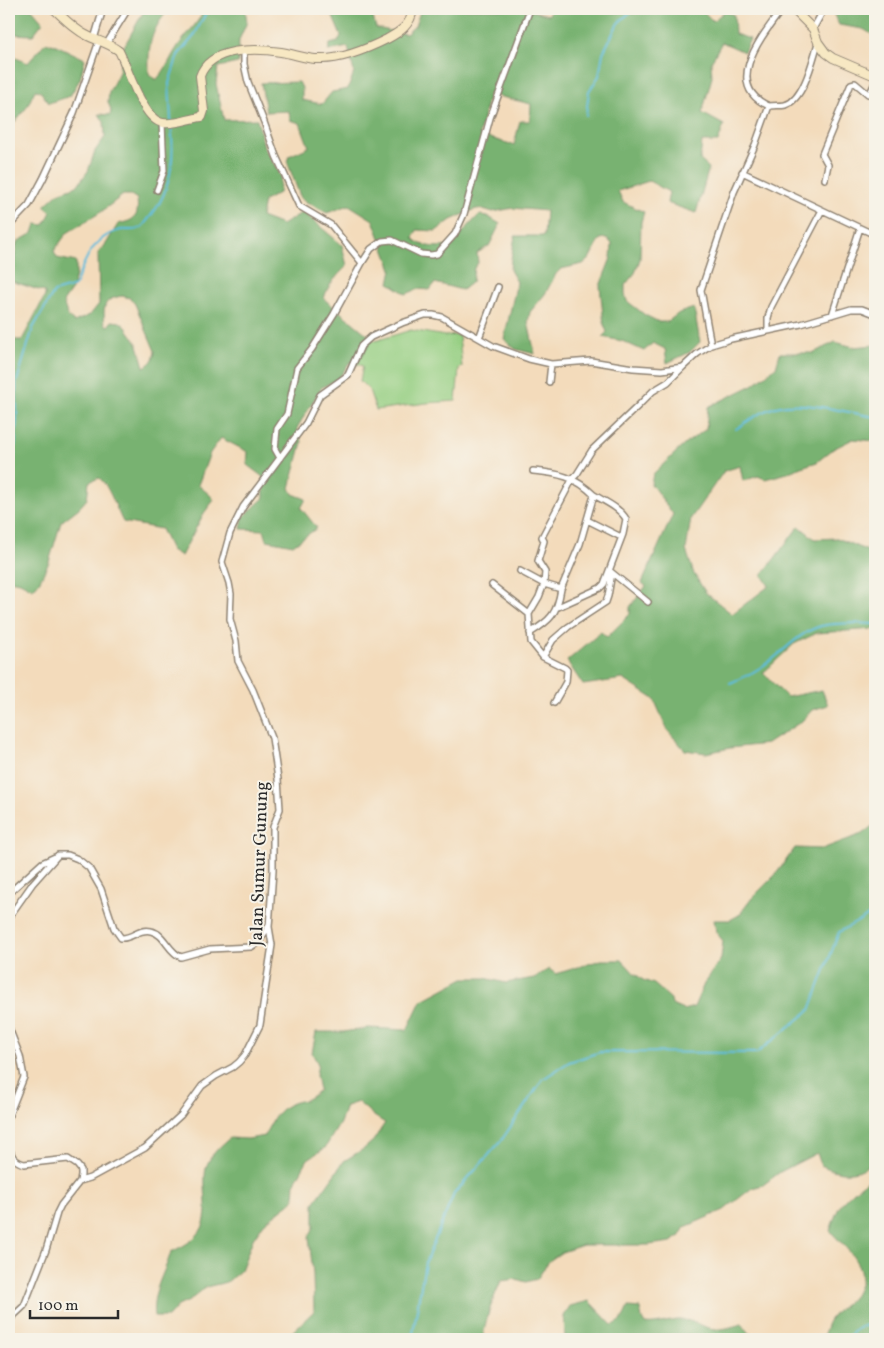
<svg xmlns="http://www.w3.org/2000/svg" width="884" height="1348" viewBox="0 0 884 1348" font-family="Vollkorn,serif">
	<style>
		.green { fill: #96cf83; stroke: #607d57 }
		.forest { fill: #78b271; stroke: #526e4e; fill-rule: evenodd }
		.lines { fill: none; stroke-linecap: round; stroke-linejoin: round }
		.stream { stroke: #5fbddd; stroke-width: 2 }
		.street-casing { stroke: #8f8373; stroke-width: 8 }
		.secondary-casing { stroke: #8f8373; stroke-width: 10 }
		.street { stroke: #fff; stroke-width: 5 }
		.secondary { stroke: #f7e8c3; stroke-width: 8 }
		.labels { text-anchor: middle; dominant-baseline: central; stroke-width: 4; stroke-linejoin: round; paint-order: stroke }
		.street-label { font-size: 18px; fill: #2b2b2b; stroke: #f7f3e8 }
	</style>
	<rect width="100%" height="100%" fill="#f7f3e8"/>
	<filter id="ink" filterUnits="userSpaceOnUse"><feTurbulence type="fractalNoise" baseFrequency=".02" numOctaves="2"/><feDisplacementMap in="SourceGraphic" scale="10" xChannelSelector="R" yChannelSelector="G"/><feConvolveMatrix kernelMatrix="1 2 1 2 8 2 1 2 1" color-interpolation-filters="sRGB"/></filter>
	<filter id="wash" filterUnits="userSpaceOnUse"><feTurbulence type="fractalNoise" baseFrequency=".0096" numOctaves="4" result="noise"/><feDisplacementMap in="SourceGraphic" scale="20" xChannelSelector="R" yChannelSelector="G"/><feGaussianBlur stdDeviation="1.12" result="paint"/><feColorMatrix in="noise" values="0 0 0 0 0 0 0 0 0 0 0 0 0 0 0 0 0 1.4 0 .05"/><feComposite in="paint" operator="in"/></filter>
	<g filter="url(#wash)">
		<rect width="100%" height="100%" fill="#f3dbbb"/>
		<path class="green" d="M411 330 445 336 459 335 462 367 459 369 456 401 426 403 376 410 369 390 360 381 363 366 357 364 373 339 375 341Z"/>
		<path class="forest" d="M9 9H32L43 22 33 35 11 34 9 37Z
			M145 9H169C150 32 148 45 149 74L156 80C167 69 170 58 178 46 187 33 199 23 204 9H245L247 22 239 40 238 63 218 67 216 84 224 120 257 119 264 147 281 176 279 193 264 201 261 217 282 225 303 212 342 245 347 266C337 276 327 285 324 299L373 339 357 364 350 362 339 378 321 388 297 428 302 442 290 488 293 494 306 499 301 508 317 528 293 545 267 540 264 530 241 529 243 517 264 498 263 477 247 465 248 452 221 438 210 453 198 485 210 495 214 500 204 513 181 556 171 550 161 529 123 522C117 511 108 483 99 478L89 482 87 499 79 508 61 522 49 562 39 582 33 589 20 582 9 580V333L15 340H22L45 296V292L11 281 17 242 33 233 36 224 44 225 51 212 44 206 58 193 77 186 88 171 95 151 105 137 104 122 99 114 110 115 111 110 108 102 109 92 119 72 122 50ZM123 195H131L137 199C139 218 135 220 118 224L106 244 98 253 99 304 90 315 74 322 68 317 63 302 72 289 76 275V262L57 258 54 251 67 233 101 212ZM122 296 130 298 135 304 155 351C154 359 152 363 144 367L138 345 126 327 120 322 112 321 108 326 105 324C103 306 103 299 122 296Z
			M332 9H372L371 10 376 28 406 34 415 26 421 9H524L549 15 551 9H605V12L617 13 624 9 634 14 638 9H703V11L713 21 725 11 734 15 735 34 750 39 744 52 722 42 711 62 712 77 702 113 724 125 718 142H702L700 160 709 168 696 213 667 203 669 192 649 181 618 191 623 202 644 212 641 222 640 259 635 273 625 285V294L627 301 645 315 659 322H667L679 313 694 308 700 342 690 352 667 363 665 349 653 343 644 351 622 341 602 337 607 332 604 325 600 286 611 258 612 244 607 238 600 239 589 259 583 264 561 269 556 274 545 294 530 312 528 322 535 354 515 349 504 339 517 282 510 270 511 259 515 236H544L546 211 513 208 493 212 483 209H476L451 220 436 231 417 230 413 238C422 249 440 247 453 246L464 231 479 215 487 216 500 224 489 246 477 253 478 263 474 268 472 282 462 290 435 283 430 290 418 289 406 294 391 284 389 283 392 269 373 220 349 205 327 213 301 199 287 161 289 156 309 147 300 123 290 120 289 111 266 112 261 83 299 82 302 88V100L322 104 332 92 348 89 354 72 348 47 328 51 330 44 338 42 341 36 333 17ZM489 94 531 104 530 121H520L514 145 479 135Z
			M834 9H875V36L863 29 839 25 833 13Z
			M45 43 56 45 85 59 80 79 70 96 49 103 40 91 35 90 27 107 9 129V55L28 63Z
			M835 342 854 347 875 345V441L853 439 833 449 817 462 801 467 784 474 765 479 758 476 743 481 740 466 724 471 691 518 686 550 694 574 706 593 732 614 769 586 762 575 799 526 815 539 837 538 875 554V629L817 633 794 644 763 673 787 697 822 690 828 705 812 710 802 721 767 744 730 748 706 753 685 750 668 731 654 699 623 679 583 685 567 661 601 632 607 637 630 614V607L646 586 642 583 673 514 651 484 653 474 685 444 706 429 708 407 753 385 776 367 780 353H813Z
			M875 824V1159C861 1176 840 1175 821 1165L817 1153 780 1172 763 1185 752 1188 724 1210 685 1227 679 1237 671 1242 649 1245H583L562 1252 549 1261 537 1279 526 1282 516 1279 501 1281C493 1299 485 1319 483 1339H285L314 1311 313 1274 309 1237 314 1227V1203L344 1161 365 1148 373 1141 385 1123 374 1116 358 1102 346 1106 340 1123 325 1148 308 1159 295 1182 294 1200 264 1223 253 1239 241 1270 227 1282 206 1287 189 1301 178 1306 168 1317H154C151 1292 164 1275 171 1252 179 1248 188 1244 194 1238 215 1221 201 1190 206 1168 209 1156 221 1145 230 1138L248 1139 264 1136C270 1125 276 1111 288 1105 303 1098 305 1104 319 1090L316 1075 318 1064 312 1053 316 1032H343L368 1028 407 1030 421 1001 464 978H485L506 983 534 978 549 969 556 974 601 960H622L634 973 643 980 654 984 671 999 672 1005 683 1010 694 1007 704 984 721 959 723 941 716 932 714 920H730L739 915 752 898 776 874 795 848 822 849 862 834Z
			M875 1176V1331L870 1339H822C825 1332 827 1323 831 1318 838 1308 849 1303 856 1293 872 1269 845 1247 830 1231 833 1223 835 1215 839 1208 846 1196 863 1183 875 1176Z
			M589 1301 612 1325C622 1323 624 1316 628 1307L640 1308 642 1319 645 1324C656 1326 671 1319 684 1320 695 1321 704 1328 715 1329 724 1330 733 1326 742 1324L755 1339H565L564 1316 570 1306Z"/>
		<g class="lines">
			<path class="stream" d="M586 115 589 91 599 76 603 53 618 23 634 9
				M171 121 169 83 178 55 194 36 208 9
				M736 429C751 419 767 407 786 405 811 402 849 413 875 417
				M9 509 12 497 17 416 16 384 33 328 54 292 75 286C83 263 93 236 121 230 127 229 134 232 140 228 144 226 147 220 150 217 171 191 175 157 171 126
				M730 683C746 677 760 669 774 658 789 646 801 632 821 626 838 622 858 623 875 624
				M412 1339 425 1263 454 1194 501 1141 543 1079 569 1062 600 1052 757 1053 810 1010 839 932 875 912
				M845 1339 859 1327 873 1324 875 1321"/>
		</g>
	</g>
	<g filter="url(#ink)">
		<g class="lines">
			<defs>
				<path id="street" d="M813 29 824 9
					M94 39 103 9
					M107 43 128 9
					M244 51V64L248 82 264 122 276 156 299 206 331 225 362 263
					M769 106C774 105 781 106 785 105 804 100 813 59 818 43
					M742 172 875 235
					M825 179 828 165 822 154 851 84 855 83 868 94 870 93 875 83
					M157 190 164 171 162 123
					M9 226 29 205 43 179 74 113 99 41
					M832 315 860 228
					M768 331V318L771 307 822 210
					M479 338 498 287
					M711 345 701 290 734 192 755 145 769 106C721 85 763 35 782 9
					M549 382 551 364
					M280 458 275 449 277 429 287 414 297 368 312 349 334 314 362 263 371 249 382 241 392 240 421 254 431 255 437 254 455 234 464 214 490 118 530 9
					M587 520 621 537
					M520 571 544 584 561 589 580 544 594 495C576 477 558 473 533 471
					M611 572 648 602
					M492 585 529 614
					M558 607 600 588 604 584 623 534 626 519C620 508 604 501 594 495
					M530 633C551 620 557 614 561 589
					M543 657 553 640 568 627 606 602 608 596 612 573
					M554 703 566 682 567 670 565 668 543 657 531 642 529 614 539 597 544 584 545 572 538 561 544 541 542 537 573 478 577 474 592 450 639 405 653 391 668 382 683 367
					M9 893 42 863 55 857
					M9 917 33 883 58 855H68L78 859 89 868 101 889 114 928 121 938C132 939 139 928 151 931 165 934 168 952 181 957L210 949 251 947 259 942 268 927
					M9 1028 20 1056 24 1077 9 1115
					M9 1146C11 1156 14 1161 24 1164L68 1159 77 1165 81 1170V1175L80 1181 61 1205 57 1213 46 1250 24 1306 9 1320
					M80 1181 90 1178 145 1148 181 1115 202 1086 216 1076 233 1067 239 1062 245 1055 260 1025 272 945 269 927 273 871V827L280 809 278 779 272 738 253 690 238 661 236 641 230 619 231 594 229 583 222 562 230 533 243 507 306 423 320 395 348 375 361 346 371 337 402 323 425 315H433L442 317 493 346 529 359 551 364 591 361 633 368 662 370 683 367 697 354 711 345 731 339 801 324 851 309H862L875 314"/>
				<path id="secondary" d="M54 9C64 18 74 29 86 35 97 41 109 43 119 51 128 68 143 121 163 123 176 125 190 118 202 117L204 111 200 76C210 47 255 48 281 52 295 54 308 60 322 59 344 59 367 49 387 39 400 32 411 25 413 9
					M793 9 813 29 818 42 826 53 833 58 875 76"/>
			</defs>
			<use href="#street" class="street-casing"/>
			<use href="#secondary" class="secondary-casing"/>
			<use href="#street" class="street"/>
			<use href="#secondary" class="secondary"/>
		</g>
	</g>
	<g class="labels">
		<g class="street-label">
			<text transform="translate(260 864) rotate(-88)">Jalan Sumur Gunung</text>
		</g>
	</g>
	<rect width="884" height="1348" fill="none" stroke="#f7f3e8" stroke-width="30"/>
	<path d="M30 1310v8h88v-8" fill="none" stroke="#2b2b2b" stroke-width="2.5"/>
	<text x="38" y="1310" font-size="15" fill="#2b2b2b" stroke="#f7f3e8" stroke-width="4" paint-order="stroke">100 m</text>
</svg>
